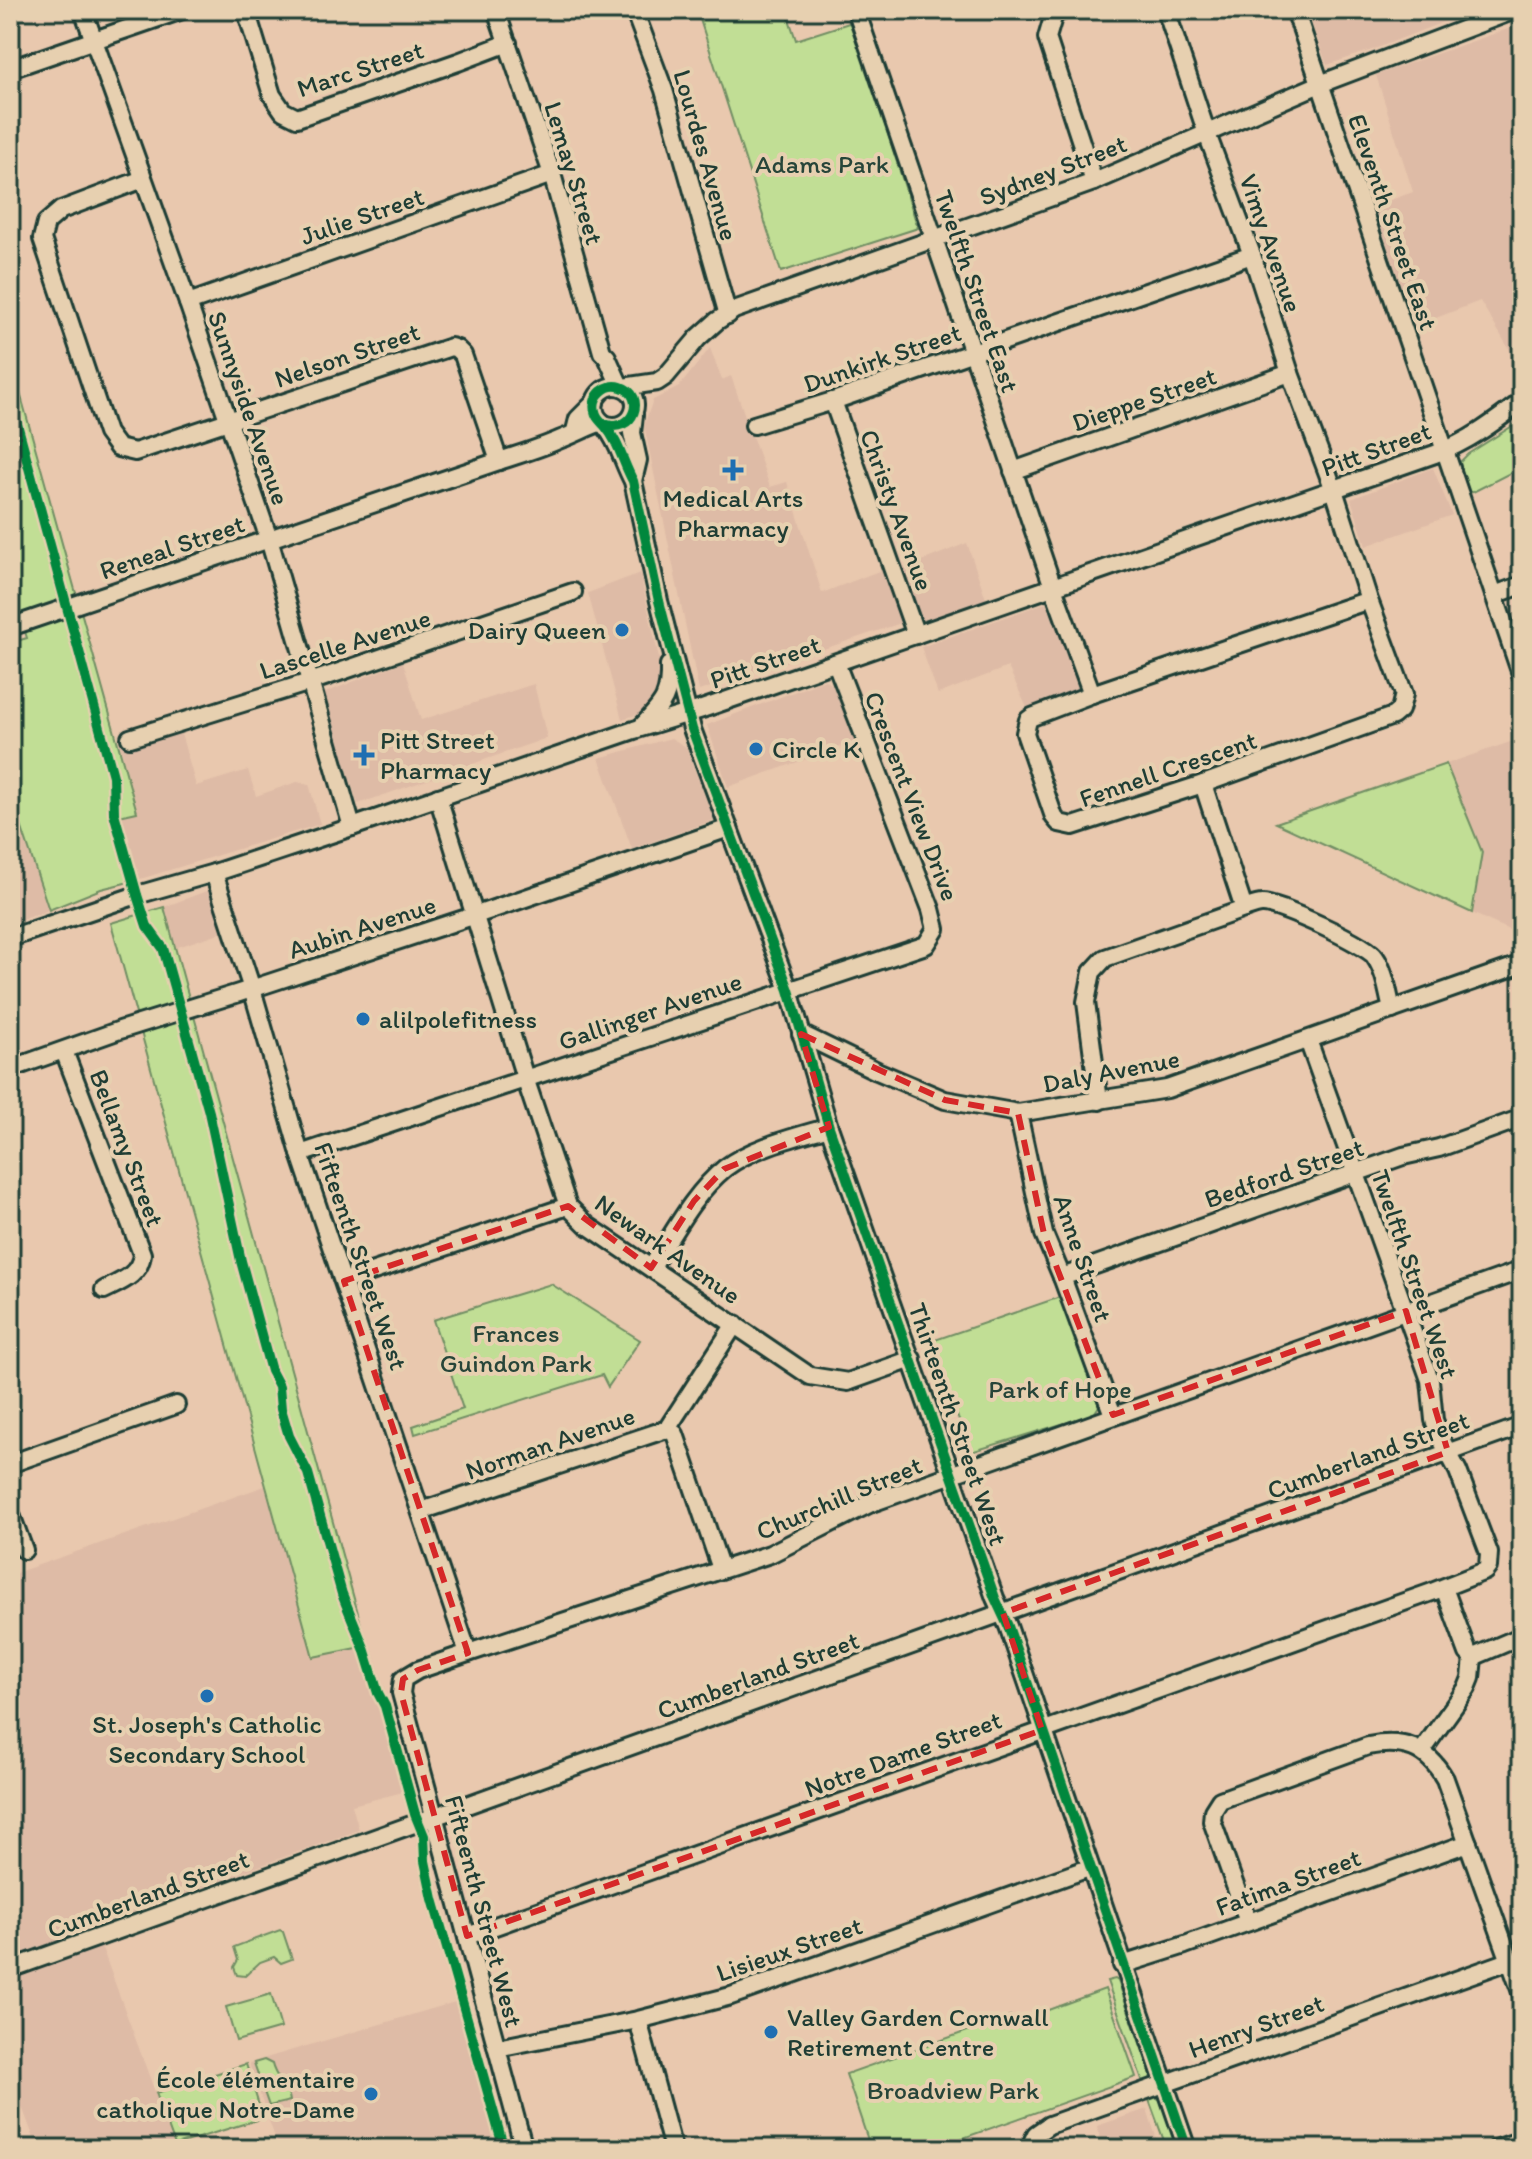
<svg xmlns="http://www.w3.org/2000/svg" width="1532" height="2159" font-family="Itim,sans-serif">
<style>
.built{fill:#debba6}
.green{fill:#c1de95;stroke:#708e64;stroke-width:2}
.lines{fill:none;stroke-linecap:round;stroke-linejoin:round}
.minor-casing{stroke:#1f3d34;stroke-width:22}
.minor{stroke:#e7d0b0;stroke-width:16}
.cycleway-casing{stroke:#e7d0b0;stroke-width:15}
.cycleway{stroke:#00873e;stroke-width:10}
.marked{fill:none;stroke:#d62828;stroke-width:6;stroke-dasharray:16 10;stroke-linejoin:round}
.poi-dot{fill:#1f6fb2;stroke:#e7d0b0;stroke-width:3}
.labels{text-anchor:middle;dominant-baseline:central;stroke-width:8;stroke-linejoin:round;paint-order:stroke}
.street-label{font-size:26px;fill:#1f3d34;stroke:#e7d0b0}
.park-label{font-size:26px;fill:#274539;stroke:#e7d0b0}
.poi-label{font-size:26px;fill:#1f3d34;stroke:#e7d0b0;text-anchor:start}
</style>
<rect width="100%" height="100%" fill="#e9c8ae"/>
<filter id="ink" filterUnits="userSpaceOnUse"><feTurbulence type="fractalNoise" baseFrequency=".0125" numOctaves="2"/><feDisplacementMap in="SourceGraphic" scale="16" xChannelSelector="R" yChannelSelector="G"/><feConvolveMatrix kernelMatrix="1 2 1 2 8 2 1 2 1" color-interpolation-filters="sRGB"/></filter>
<g filter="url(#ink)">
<g class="built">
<path d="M1307 10H1473L1372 50 1327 65Z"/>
<path d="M1522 24V370L1480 301 1415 326 1374 206 1413 192 1376 75Z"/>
<path d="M710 348 722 380 731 376 770 487 787 482 822 593 884 569 901 623 699 691 644 425 653 400 679 387Z"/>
<path d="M1433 468 1452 515 1366 546 1351 499Z"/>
<path d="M967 543 986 599 921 621 902 569Z"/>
<path d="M640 573 666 690 656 709 622 719 588 593Z"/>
<path d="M1048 602 1080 690 1029 712 1008 667 938 694 921 647Z"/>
<path d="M403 662 421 720 534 684 547 738 358 804 322 694Z"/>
<path d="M825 680 836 687 859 740 728 787 707 725Z"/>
<path d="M177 720 196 786 248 770 256 796 297 782 309 784 320 824 137 880 119 816 137 811 119 741Z"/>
<path d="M671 738 686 747 714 820 632 849 599 758Z"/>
<path d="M1522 738V936L1472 913 1482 852 1446 764Z"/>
<path d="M10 792 49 910 10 924Z"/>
<path d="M209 890 222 932 175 948 164 907Z"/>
<path d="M265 1486 313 1657 367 1646 411 1790 352 1805 359 1830 94 1926 176 2149H38L10 2075V1575Z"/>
<path d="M455 2002 497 2149H279L249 2063Z"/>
<path d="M1147 2109 1160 2149H1104L1097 2126Z"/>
</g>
<g class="green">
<path d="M697 10H786L796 40 852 22 918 228 781 272Z"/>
<path d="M10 357 137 812 119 816 137 880 101 889 49 910 10 792V643L27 638 10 582Z"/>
<path d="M1522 420V467L1473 492 1467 493 1460 462 1468 454Z"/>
<path d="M1446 764 1482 852 1472 913 1276 823Z"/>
<path d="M164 907 367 1646 313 1657 111 923Z"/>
<path d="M551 1284 640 1340 608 1387 602 1375 415 1434 413 1426 463 1409 433 1320Z"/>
<path d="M1060 1297 1099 1406 1094 1414 971 1452 929 1342Z"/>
<path d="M280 1930 283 1932 292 1959 281 1963 274 1957 260 1962 245 1976 237 1975 234 1967 238 1960 234 1947Z"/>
<path d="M1115 1979 1118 1981 1151 2074 1150 2080 1144 2085 1107 1981Z"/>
<path d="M1105 1989 1136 2077 932 2149H871L846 2074 1010 2016 1013 2023Z"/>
<path d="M271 1994 281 2028 236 2041 226 2007Z"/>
<path d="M264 2060 272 2064C275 2079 289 2087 290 2101L269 2106 254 2063Z"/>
<path d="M246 2064 263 2118 175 2145 156 2093Z"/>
<path d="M1148 2097H1156L1160 2100 1177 2147 1167 2149Z"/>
</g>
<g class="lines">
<g class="minor-casing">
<g id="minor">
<path d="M83 10 188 303 269 539 352 827"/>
<path d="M246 10 272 95 283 111 297 118 458 62 508 43"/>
<path d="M496 10 552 174 602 352 607 357 620 386"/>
<path d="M634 10 664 90 728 315"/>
<path d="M856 10 1053 587 1092 694"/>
<path d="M1065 10 1054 14 1047 38 1094 182"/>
<path d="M1166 10 1207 134 1252 255 1290 373 1334 490 1369 600 1404 694 1400 710 1393 716 1203 784 1073 826 1059 823 1054 817 1025 733 1028 720 1032 717 1092 694 1369 600"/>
<path d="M1295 10 1522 677"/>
<path d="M10 69 182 10"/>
<path d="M143 179 61 210 46 223 42 239 107 433 118 448 135 452 451 347 457 349 463 355 499 461"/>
<path d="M188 303 552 174"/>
<path d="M623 387 657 382 666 376 698 338 717 321 734 310 1094 182 1320 84 1515 10"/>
<path d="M833 401 916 635"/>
<path d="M604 424C634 435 647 395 621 387 607 382 591 396 595 411 596 418 601 421 605 426 619 442 623 463 633 481L659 601 692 729 789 990 829 1127 995 1598 1008 1626 1187 2149"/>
<path d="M754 425 833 401 1252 255"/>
<path d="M575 431 578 419 595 402"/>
<path d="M1013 471 1290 373"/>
<path d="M633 481 638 460 632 433 634 415"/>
<path d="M1494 595 1522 585"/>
<path d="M10 627 499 461C520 454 541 448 561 439 575 434 587 427 602 422"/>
<path d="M643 725C664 703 670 696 669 665"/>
<path d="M130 738 310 682 573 592"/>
<path d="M1203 784 1244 909"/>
<path d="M438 797 525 1078 568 1206"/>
<path d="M214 873 252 989 300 1154 468 1653"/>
<path d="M10 938 137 895 214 873 352 827 634 730 702 709 1435 454C1467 443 1496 421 1522 401"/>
<path d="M801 1034 877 1071 945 1100 1018 1113 1167 1089 1522 964"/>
<path d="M64 1051 142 1254C140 1275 122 1281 104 1290"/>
<path d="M10 1069 120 1030 239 993 476 915 729 828"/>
<path d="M1099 1101 1086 1002 1092 972 1105 958 1244 909C1250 907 1257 904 1262 904 1277 903 1368 945 1375 957 1385 971 1388 993 1392 1010"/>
<path d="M1018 1113 1044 1234 1062 1277 1113 1415"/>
<path d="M300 1154 926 945 936 929 931 909 836 663"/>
<path d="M651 1268C673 1234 693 1194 725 1168 752 1147 796 1137 829 1127"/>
<path d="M1062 1277 1403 1156 1439 1148 1522 1118"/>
<path d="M344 1281 568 1206 587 1225 810 1376 848 1382 912 1359"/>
<path d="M667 1429 675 1434 721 1569"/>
<path d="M10 1464 176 1405"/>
<path d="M421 1511 667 1429 735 1324"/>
<path d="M10 1512 24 1550"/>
<path d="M1473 1657 1522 1636"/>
<path d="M1422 1751 1467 1688 1471 1678 1473 1657 1468 1653 1444 1588"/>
<path d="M1248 1922 1212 1821 1213 1811 1220 1800 1368 1746C1404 1739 1427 1747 1445 1779L1522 1995"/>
<path d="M467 1936 1432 1592 1485 1571 1488 1567 1489 1553 1458 1471 1443 1443 1434 1420 1430 1380 1308 1040"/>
<path d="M1122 1965 1185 1945 1468 1843"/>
<path d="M10 1969 1522 1426"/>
<path d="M638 2020 673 2149"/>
<path d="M497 2048 638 2020 731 1996 1089 1868"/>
<path d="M524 2149 401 1693 403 1679 418 1670 468 1653 770 1554 869 1504 1522 1270"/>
<path d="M1029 2149 1036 2134 1049 2125 1509 1961"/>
<path d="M1496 2149 1522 2140"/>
</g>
</g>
<use href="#minor" class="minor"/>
<g class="cycleway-casing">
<g id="cycleway">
<path d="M10 398 113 776 114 813 137 895 147 926 163 948 209 1112 241 1261 271 1371 279 1386 281 1409 289 1436 308 1473 342 1594 364 1648 378 1693 385 1706 415 1814 424 1836 425 1861 433 1899 504 2149"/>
<path d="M604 424C634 435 647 395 621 387 607 382 591 396 595 411 596 418 601 421 605 426 619 442 623 463 633 481L659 601 692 729 789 990 829 1127 995 1598 1008 1626 1187 2149"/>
</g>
</g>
<use href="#cycleway" class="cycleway"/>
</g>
</g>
<path class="marked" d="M801 1034 945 1100 1018 1113 1044 1234 1113 1415 1406 1311 1448 1452 1003 1613 1042 1730 467 1936 401 1693 403 1679 418 1670 468 1653 344 1281 568 1206 651 1268 694 1201 724 1169 829 1127Z"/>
<g class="poi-dot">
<path d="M729 458h8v8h8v8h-8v8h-8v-8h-8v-8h8z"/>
<circle cx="622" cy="630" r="8"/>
<circle cx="756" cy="749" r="8"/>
<path d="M360 743h8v8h8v8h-8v8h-8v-8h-8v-8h8z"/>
<circle cx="363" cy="1019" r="8"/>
<circle cx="207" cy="1696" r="8"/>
<circle cx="771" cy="2032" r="8"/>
<circle cx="371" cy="2094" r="8"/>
</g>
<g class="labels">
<g class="street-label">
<text transform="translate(360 69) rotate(-18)">Marc Street</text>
<text transform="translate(706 155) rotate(74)">Lourdes Avenue</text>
<text transform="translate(1053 170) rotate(-21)">Sydney Street</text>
<text transform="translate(574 173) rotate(73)">Lemay Street</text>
<text transform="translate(362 216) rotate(-19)">Julie Street</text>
<text transform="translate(1393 222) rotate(71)">Eleventh Street East</text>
<text transform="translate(1271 243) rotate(71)">Vimy Avenue</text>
<text transform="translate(977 291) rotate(71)">Twelfth Street East</text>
<text transform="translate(347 355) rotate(-19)">Nelson Street</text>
<text transform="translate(882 358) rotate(-19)">Dunkirk Street</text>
<text transform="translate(1144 399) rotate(-19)">Dieppe Street</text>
<text transform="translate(249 408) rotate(71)">Sunnyside Avenue</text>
<text transform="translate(1376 449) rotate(-20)">Pitt Street</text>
<text transform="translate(897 510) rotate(70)">Christy Avenue</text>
<text transform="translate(172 547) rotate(-19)">Reneal Street</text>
<text transform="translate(345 644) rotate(-18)">Lascelle Avenue</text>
<text transform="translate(765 662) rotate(-19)">Pitt Street</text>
<text transform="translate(1168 769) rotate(-19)">Fennell Crescent</text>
<text transform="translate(912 796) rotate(69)">Crescent View Drive</text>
<text transform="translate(362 927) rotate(-18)">Aubin Avenue</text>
<text transform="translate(650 1011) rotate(-19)">Gallinger Avenue</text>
<text transform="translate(1111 1071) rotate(-11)">Daly Avenue</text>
<text transform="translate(127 1148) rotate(69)">Bellamy Street</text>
<text transform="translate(1284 1173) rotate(-19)">Bedford Street</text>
<text transform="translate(668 1249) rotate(35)">Newark Avenue</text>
<text transform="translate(361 1256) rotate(71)">Fifteenth Street West</text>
<text transform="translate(1083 1258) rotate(71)">Anne Street</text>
<text transform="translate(1415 1274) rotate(71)">Twelfth Street West</text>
<text transform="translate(958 1424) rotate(71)">Thirteenth Street West</text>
<text transform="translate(550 1443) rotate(-19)">Norman Avenue</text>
<text transform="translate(1368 1455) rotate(-20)">Cumberland Street</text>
<text transform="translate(839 1498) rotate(-23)">Churchill Street</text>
<text transform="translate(758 1675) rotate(-20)">Cumberland Street</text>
<text transform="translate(903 1754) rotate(-20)">Notre Dame Street</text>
<text transform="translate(1288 1882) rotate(-20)">Fatima Street</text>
<text transform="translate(148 1894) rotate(-20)">Cumberland Street</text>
<text transform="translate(484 1911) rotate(75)">Fifteenth Street West</text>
<text transform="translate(789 1949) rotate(-19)">Lisieux Street</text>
<text transform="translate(1256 2026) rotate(-20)">Henry Street</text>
</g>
<g class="park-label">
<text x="822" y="164">Adams Park</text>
<text x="516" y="1333">Frances<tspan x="516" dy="30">Guindon Park</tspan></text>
<text x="1060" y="1389">Park of Hope</text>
<text x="953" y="2090">Broadview Park</text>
</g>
<g class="poi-label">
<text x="733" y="498" text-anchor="middle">Medical Arts<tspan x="733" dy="30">Pharmacy</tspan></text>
<text x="606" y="630" text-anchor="end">Dairy Queen</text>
<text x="380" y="740">Pitt Street<tspan x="380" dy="30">Pharmacy</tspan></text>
<text x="772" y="749">Circle K</text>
<text x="379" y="1019">alilpolefitness</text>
<text x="207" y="1724" text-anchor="middle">St. Joseph's Catholic<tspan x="207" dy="30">Secondary School</tspan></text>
<text x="787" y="2017">Valley Garden Cornwall<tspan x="787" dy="30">Retirement Centre</tspan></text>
<text x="355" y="2079" text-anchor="end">École élémentaire<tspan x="355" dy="30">catholique Notre-Dame</tspan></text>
</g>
</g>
<rect width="1532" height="2159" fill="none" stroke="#e7d0b0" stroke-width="40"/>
<rect x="20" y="20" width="1492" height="2119" fill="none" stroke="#1f3d34" stroke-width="3" filter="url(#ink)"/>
</svg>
